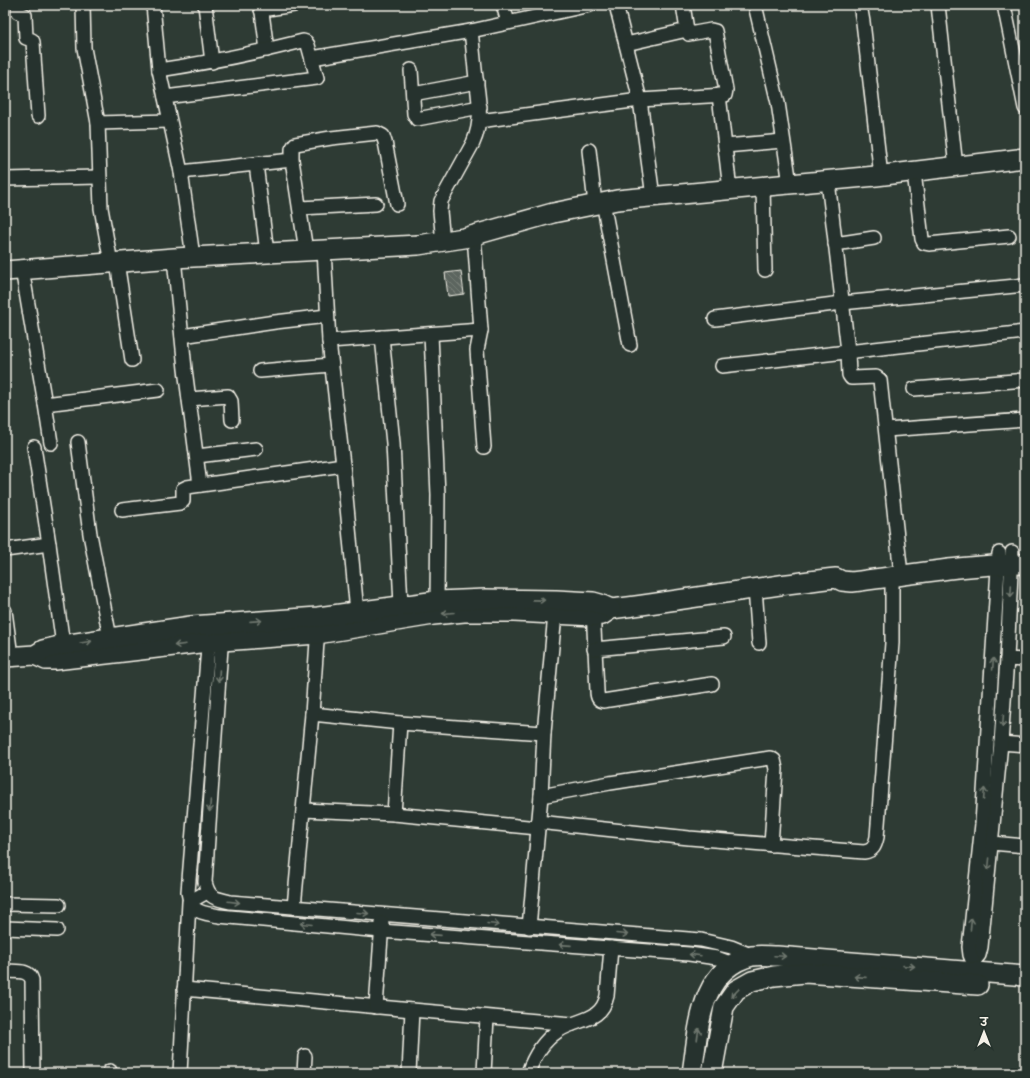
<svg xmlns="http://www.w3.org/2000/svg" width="1030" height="1078" font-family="'Shantell Sans','Playpen Sans Deva',sans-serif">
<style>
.building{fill:url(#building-back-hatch);stroke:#f4f1e8}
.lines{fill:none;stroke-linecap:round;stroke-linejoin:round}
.street-casing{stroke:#f4f1e8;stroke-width:16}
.secondary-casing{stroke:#f4f1e8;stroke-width:22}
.street{stroke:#26332d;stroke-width:13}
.secondary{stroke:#26332d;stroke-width:19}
.oneway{stroke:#6e766e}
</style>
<defs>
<pattern id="building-back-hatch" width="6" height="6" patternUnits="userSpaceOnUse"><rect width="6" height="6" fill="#5c655e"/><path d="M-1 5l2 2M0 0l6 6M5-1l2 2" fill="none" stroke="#747c75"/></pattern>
</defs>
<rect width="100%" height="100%" fill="#2e3b34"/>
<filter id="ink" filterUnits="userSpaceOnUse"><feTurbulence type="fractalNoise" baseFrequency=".025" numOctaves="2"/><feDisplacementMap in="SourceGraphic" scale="8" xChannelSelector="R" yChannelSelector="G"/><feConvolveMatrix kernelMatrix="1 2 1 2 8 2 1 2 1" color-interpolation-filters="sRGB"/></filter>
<g filter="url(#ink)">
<path class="building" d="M461 271 464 294 448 296 445 273Z"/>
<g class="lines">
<g class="street-casing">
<g id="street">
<path d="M18 5V12L25 15 26 38 32 40 33 42 38 116"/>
<path d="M83 5 84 48 98 123 101 208 111 263"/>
<path d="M153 5 159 70 181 172 193 257"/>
<path d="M205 5 212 62"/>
<path d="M261 5 267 50"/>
<path d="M503 5 508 22"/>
<path d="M616 5 640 100 653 197"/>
<path d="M755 5 778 103 790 184"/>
<path d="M860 5 863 22 881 176"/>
<path d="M938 5 956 167"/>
<path d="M1004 5 1025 108"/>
<path d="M261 10 294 5"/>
<path d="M626 44 687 30 683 5"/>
<path d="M312 58 471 31 590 5"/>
<path d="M159 70C207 63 255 53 303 41L306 42 308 45 317 78 165 97"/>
<path d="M411 70 414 114 417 119 480 107"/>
<path d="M413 94 477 82"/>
<path d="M719 95 730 190"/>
<path d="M479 121 640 100 725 95 726 90 715 31 711 30 689 34 687 30"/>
<path d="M98 123 169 121"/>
<path d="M725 146 783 141"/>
<path d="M589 150 595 204"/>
<path d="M256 164 267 253"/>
<path d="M181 172 292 160"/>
<path d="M914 172 922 239 924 243 929 244 1009 236"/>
<path d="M5 179 99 177"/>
<path d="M828 181 848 351 849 375 851 378H853L876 377 880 380 900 565"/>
<path d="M763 187 765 270"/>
<path d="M603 202 630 345"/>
<path d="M300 208 376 204"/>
<path d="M474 235 481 330 477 350 484 447"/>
<path d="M443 242 440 211 441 201 473 143C483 121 479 100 476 78 474 62 473 47 471 31"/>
<path d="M835 244 874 238"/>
<path d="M324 250 329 341 343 465 357 612"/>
<path d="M306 251 292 160V149L295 144 331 138 377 133 383 136 385 142 397 204"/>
<path d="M174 258 185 369 200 485"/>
<path d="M117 262 132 360"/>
<path d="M22 269 45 404 158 390"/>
<path d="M715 319 842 303 1025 285"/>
<path d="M431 334 438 495 437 601"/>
<path d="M182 336 275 322 327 316"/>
<path d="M382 337 393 443 401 605"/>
<path d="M329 341 481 330"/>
<path d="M722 366 1025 332"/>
<path d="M260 371 331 365"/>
<path d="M914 389 1025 380"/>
<path d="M189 399 228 396 231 401 232 420"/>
<path d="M45 404 51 443"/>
<path d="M886 430 1025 420"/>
<path d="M78 442 90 534 110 638"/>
<path d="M34 447 49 544 63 645"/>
<path d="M197 456 256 449"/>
<path d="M122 510 180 503 183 501V489L187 487 343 465"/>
<path d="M5 550 49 544"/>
<path d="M755 588 759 643"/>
<path d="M593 608 597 691C597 696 598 700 603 701L712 684"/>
<path d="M5 611 11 656"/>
<path d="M222 633 205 882C209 899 215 898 230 902L701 940 731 947 753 956"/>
<path d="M209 635 188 892C191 913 200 912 219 916L381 931 689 954 717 958 733 964"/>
<path d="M594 649 724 637"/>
<path d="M1007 659 1025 660"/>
<path d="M312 714 400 723 544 733"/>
<path d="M1001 743 1025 745"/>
<path d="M541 796 610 783 770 758 774 760 776 769 771 845"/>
<path d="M303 810 394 814 538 828"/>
<path d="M394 814 400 723"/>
<path d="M538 822 689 838 864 852C873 851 875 846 877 837L892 643V577"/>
<path d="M991 843 1025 846"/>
<path d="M5 904 59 905"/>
<path d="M294 907 312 714 318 627"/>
<path d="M529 927 541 796 544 733 555 614"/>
<path d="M5 928 57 930"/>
<path d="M973 962 979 955 981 947 1001 743 1007 659 1012 552"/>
<path d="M5 971C15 972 29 969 32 980L33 1073"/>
<path d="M971 979 973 962 970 955 969 947 982 824 999 553"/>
<path d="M184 989 412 1010 572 1024"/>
<path d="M376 1007 382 923"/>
<path d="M110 1071V1073"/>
<path d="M180 1073 189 902 207 892"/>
<path d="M304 1073 305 1056"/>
<path d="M409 1073 412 1010"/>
<path d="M484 1073 487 1017"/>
<path d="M528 1073C534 1056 543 1041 558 1031 577 1018 601 1023 607 996L611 948"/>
</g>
</g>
<g class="secondary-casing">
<g id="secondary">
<path d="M5 271 174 258 418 245 464 238 553 213 617 200 876 176 1025 158"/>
<path d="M35 655 46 660H55L208 642 317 634 433 615 464 612H514L593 616 602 615 611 609C686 600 761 586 836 578L842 581 852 582C909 575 967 564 1025 564"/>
<path d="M5 657 35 655 43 650 63 645 191 626 318 617 437 601 486 599 556 600 593 602 600 604 611 609"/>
<path d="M692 1073C699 1029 699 969 752 956 760 955 769 956 777 956L1025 976"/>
<path d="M712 1073 724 1007 736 990 752 981 774 976 805 973 978 985"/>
</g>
</g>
<use href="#street" class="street"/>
<use href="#secondary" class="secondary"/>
</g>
<defs><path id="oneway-shaft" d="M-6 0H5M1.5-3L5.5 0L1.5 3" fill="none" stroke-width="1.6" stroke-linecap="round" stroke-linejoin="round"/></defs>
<g class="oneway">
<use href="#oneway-shaft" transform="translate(1011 591) rotate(93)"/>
<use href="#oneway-shaft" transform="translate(539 600) rotate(1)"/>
<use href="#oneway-shaft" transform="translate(448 613) rotate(175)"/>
<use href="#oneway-shaft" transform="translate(256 621) rotate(-4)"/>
<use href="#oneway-shaft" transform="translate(86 642) rotate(-9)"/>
<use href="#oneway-shaft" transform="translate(180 645) rotate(173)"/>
<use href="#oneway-shaft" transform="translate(993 664) rotate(-86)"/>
<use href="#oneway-shaft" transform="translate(219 676) rotate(94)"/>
<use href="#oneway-shaft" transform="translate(1003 721) rotate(94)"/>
<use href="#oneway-shaft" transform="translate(984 794) rotate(-86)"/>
<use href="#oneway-shaft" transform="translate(210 806) rotate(94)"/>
<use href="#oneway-shaft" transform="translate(989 864) rotate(96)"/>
<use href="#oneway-shaft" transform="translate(234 902) rotate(7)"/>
<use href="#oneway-shaft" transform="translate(363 913) rotate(5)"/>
<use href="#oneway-shaft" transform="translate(306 924) rotate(-175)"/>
<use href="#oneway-shaft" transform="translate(493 924) rotate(5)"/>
<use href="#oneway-shaft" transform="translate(971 924) rotate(-84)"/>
<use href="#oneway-shaft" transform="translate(622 934) rotate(5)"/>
<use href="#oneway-shaft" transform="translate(435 935) rotate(-176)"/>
<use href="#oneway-shaft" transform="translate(565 945) rotate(-176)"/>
<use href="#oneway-shaft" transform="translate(695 955) rotate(-173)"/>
<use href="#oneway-shaft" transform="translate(780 956) rotate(3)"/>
<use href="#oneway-shaft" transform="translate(909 966) rotate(4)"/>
<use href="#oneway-shaft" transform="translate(860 977) rotate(-176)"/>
<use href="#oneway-shaft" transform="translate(735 993) rotate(134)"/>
<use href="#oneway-shaft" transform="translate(698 1034) rotate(-82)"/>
</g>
</g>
<rect width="1030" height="1078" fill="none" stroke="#26332d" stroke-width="20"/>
<rect x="10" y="10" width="1010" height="1058" fill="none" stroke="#f4f1e8" stroke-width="1.5" filter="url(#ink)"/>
<g transform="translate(984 1032)" stroke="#26332d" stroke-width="3" paint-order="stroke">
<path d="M0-3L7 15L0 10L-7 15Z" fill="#f4f1e8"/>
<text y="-6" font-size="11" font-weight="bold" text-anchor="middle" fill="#f4f1e8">उ</text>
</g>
</svg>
